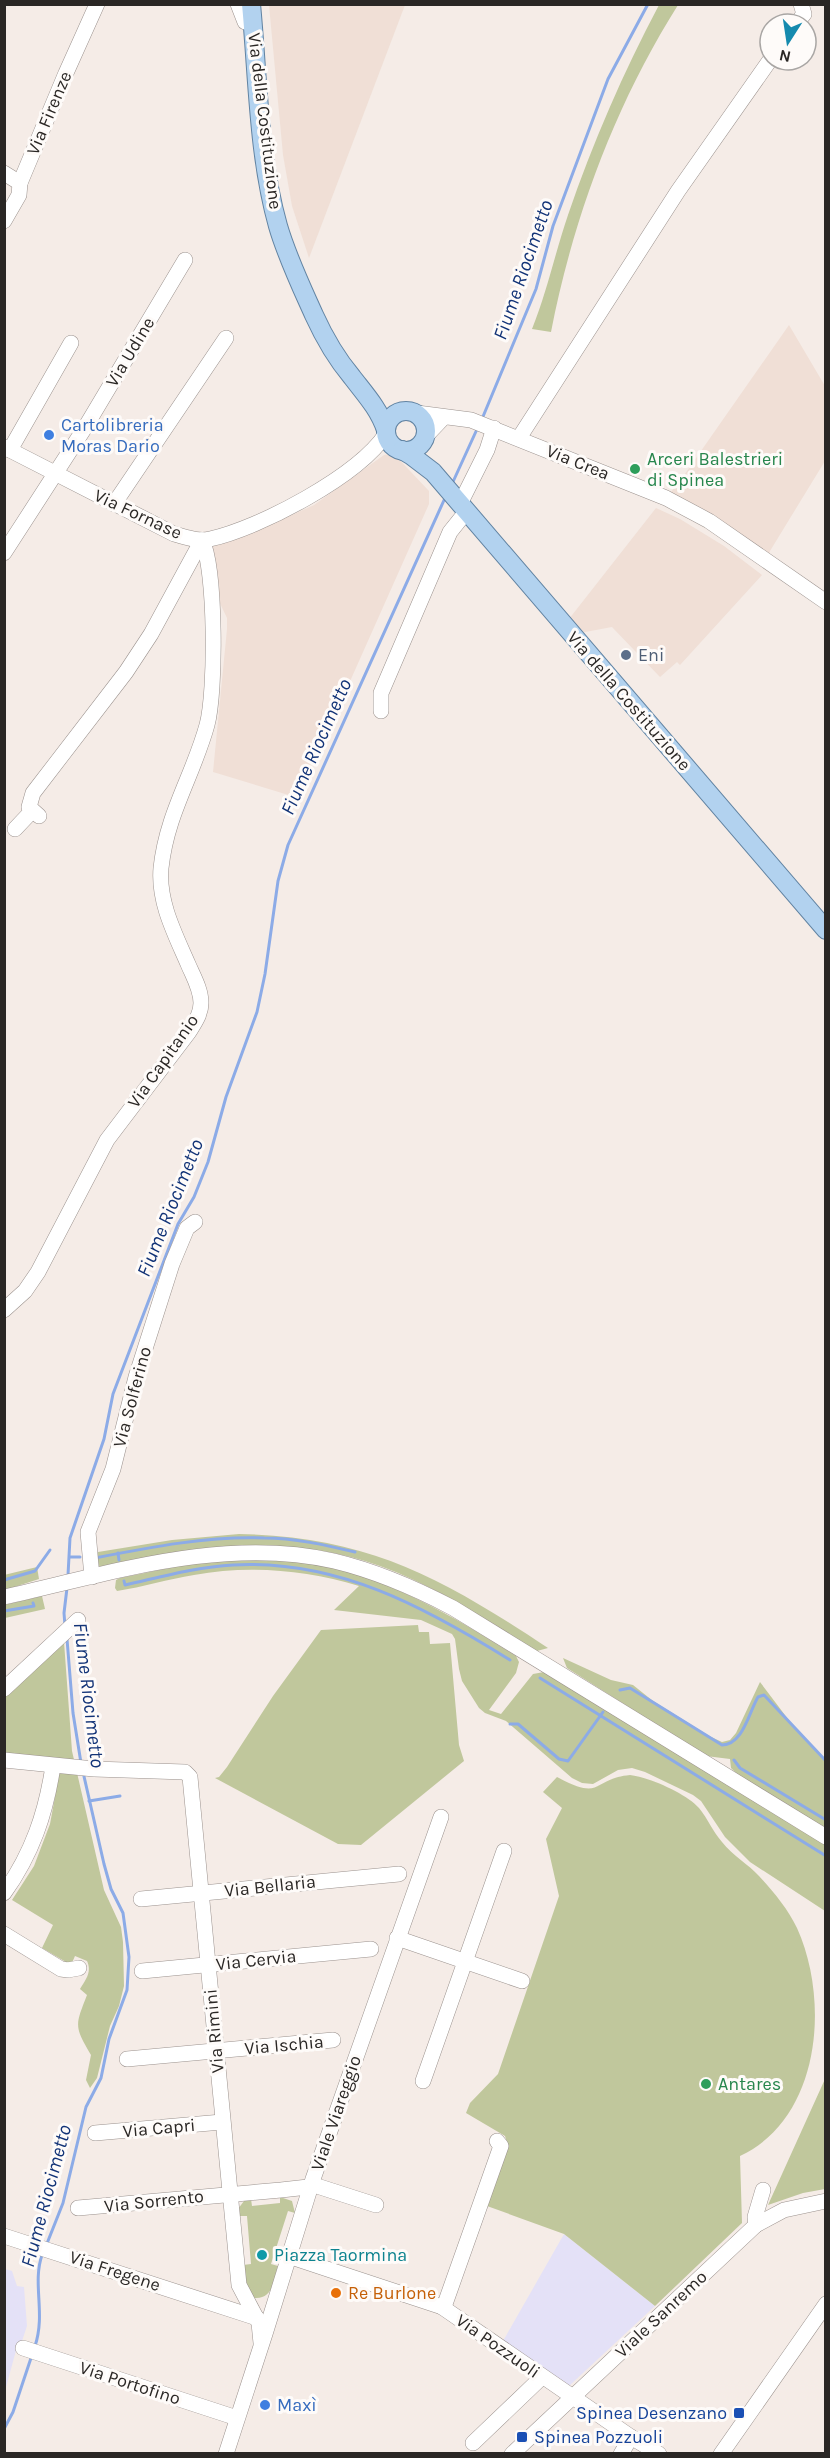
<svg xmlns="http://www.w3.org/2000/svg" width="830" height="2458" font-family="Karla,sans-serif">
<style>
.built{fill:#f0dfd6}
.education{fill:#e4e1f7}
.green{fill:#c0c79c}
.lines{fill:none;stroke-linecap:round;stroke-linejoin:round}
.stream{stroke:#8cabe7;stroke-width:3}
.minor-casing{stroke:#9b928e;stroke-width:16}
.major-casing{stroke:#6183a2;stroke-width:20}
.minor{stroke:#fff;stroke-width:15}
.major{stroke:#b2d2ef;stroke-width:18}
.shop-dot{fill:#3f7fe0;stroke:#fefbf9;stroke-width:2}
.leisure-dot{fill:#2e9e5b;stroke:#fefbf9;stroke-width:2}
.service-dot{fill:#5c6f8a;stroke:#fefbf9;stroke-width:2}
.culture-dot{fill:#0f9aa8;stroke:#fefbf9;stroke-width:2}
.food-dot{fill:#e8710a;stroke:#fefbf9;stroke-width:2}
.transit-dot{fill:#1a4fb4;stroke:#fefbf9;stroke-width:2}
.labels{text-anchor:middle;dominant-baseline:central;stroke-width:6;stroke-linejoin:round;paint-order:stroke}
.street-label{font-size:18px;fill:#2a2725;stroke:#fefbf9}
.shop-label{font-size:18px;fill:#366cbe;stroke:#fefbf9;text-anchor:start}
.leisure-label{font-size:18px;fill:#27864d;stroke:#fefbf9;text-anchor:start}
.service-label{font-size:18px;fill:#4e5e75;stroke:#fefbf9;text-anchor:start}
.culture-label{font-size:18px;fill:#0d838f;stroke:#fefbf9;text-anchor:start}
.food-label{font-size:18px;fill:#c56008;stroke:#fefbf9;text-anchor:start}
.transit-label{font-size:18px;fill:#164399;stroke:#fefbf9;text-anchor:end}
.water-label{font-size:20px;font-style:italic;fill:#123377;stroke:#fefbf9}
</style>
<rect width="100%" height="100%" fill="#f5ece7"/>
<g class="built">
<path d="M269 5H405L309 258 292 206 283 155Z"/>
<path d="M789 325 825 386V461L770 551 767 561 666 498 680 481Z"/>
<path d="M393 453 429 491V504L343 697 295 797 213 772 227 629V618L216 595 211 548 213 544 240 538 314 505 384 455Z"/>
<path d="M656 508 680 519 724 546 762 575 680 665 677 662 660 677 612 627 580 633 569 619Z"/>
</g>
<g class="education">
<path d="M564 2234 655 2306 569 2386 503 2341Z"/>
<path d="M5 2269 12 2271 17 2286 24 2287 27 2326 21 2344 18 2343 5 2391Z"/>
</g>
<g class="green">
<path d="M659 5H678C616 103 573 218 551 332L532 329C547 292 555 253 568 215 593 142 623 73 659 5Z"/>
<path d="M239 1534C370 1537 442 1578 548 1648L537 1651C487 1620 436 1586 380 1566 288 1533 193 1546 100 1568L97 1560 98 1552 172 1540Z"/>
<path d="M239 1560C268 1560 298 1560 326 1566 396 1582 456 1618 516 1656L519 1662 516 1673 489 1710 501 1714 533 1674 544 1672 551 1676 825 1845V1911L750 1862 725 1837 701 1801 693 1795 645 1772 632 1768 618 1770 593 1784 582 1783 572 1778 506 1721 485 1713 479 1708 462 1681 459 1669 455 1639 452 1634 421 1620 334 1610 359 1586C305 1570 249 1565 194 1575 168 1579 143 1587 117 1591L115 1588 116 1580 120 1578 184 1565Z"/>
<path d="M37 1567 39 1579 5 1590 4 1575Z"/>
<path d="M42 1596 45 1609 5 1618 4 1605Z"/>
<path d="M418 1625 419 1632H429L430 1644 450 1643 459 1745 464 1761 361 1845 338 1844 215 1778 219 1777 227 1767 273 1696 321 1630Z"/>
<path d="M64 1642 72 1751 104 1890 121 1927 123 1942 124 1986 119 2006 110 2026 97 2078 90 2088 86 2080 91 2055C74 2026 75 2026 87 1995L80 1989C86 1979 92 1972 87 1961L75 1956 71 1965 42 1948 53 1925 12 1900 34 1866 50 1824 62 1759 5 1753V1694Z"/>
<path d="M563 1658 611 1680 633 1685 653 1701 709 1736 722 1742 730 1740 736 1733 760 1682 791 1723 825 1760V1829L739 1776 731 1768 730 1759 706 1756 567 1668Z"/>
<path d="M630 1775C649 1777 687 1794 699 1808 708 1819 713 1832 722 1842 733 1856 748 1864 759 1876 773 1891 788 1909 797 1928 830 2001 821 2118 740 2156L742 2223 655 2306 564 2234 487 2206 508 2146 505 2136 466 2113 470 2103 498 2074 559 1896 546 1839 562 1808 543 1792 557 1777C604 1802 590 1779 630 1775Z"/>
<path d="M825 2079V2189L803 2193 768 2205Z"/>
<path d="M280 2197 292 2201 295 2213 288 2211 271 2264 278 2266C274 2280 273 2299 255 2298L247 2292 243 2265 251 2264 247 2216H238V2209L244 2201 251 2199 252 2206 280 2203Z"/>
</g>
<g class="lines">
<g class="stream">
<path d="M482 419 536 289 553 226 608 79 648 4"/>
<path d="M452 484 478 427"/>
<path d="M118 1553 119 1560"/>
<path d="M70 1557H80"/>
<path d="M95 1558C151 1547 208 1536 264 1538 295 1538 325 1545 355 1552"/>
<path d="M68 1575 70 1538 104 1439 113 1394 178 1224 194 1197 208 1162 226 1097 257 1012 265 974 278 881 288 845 445 498"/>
<path d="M4 1580 35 1571 50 1550"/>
<path d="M124 1581 125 1585C161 1577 196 1567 233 1565 337 1559 425 1607 510 1660"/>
<path d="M4 1611 34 1606 33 1603"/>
<path d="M65 1626 64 1613 67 1588"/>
<path d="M67 1639 73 1713 81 1763"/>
<path d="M540 1678 826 1856"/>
<path d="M620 1690 630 1688 722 1745C743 1745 749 1712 758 1697L764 1695 826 1761"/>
<path d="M510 1724H518L559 1759 568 1761 603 1712"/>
<path d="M734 1760 740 1768 826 1820"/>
<path d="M89 1801 120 1796"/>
<path d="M46 2246 63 2203 86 2107 101 2078 109 2039 127 1990 129 1957 123 1913 111 1889 104 1864 83 1772"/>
<path d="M35 2346C46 2313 32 2284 42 2255"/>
<path d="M4 2429 13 2412 32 2355"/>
</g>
<g class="minor-casing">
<g id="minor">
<path d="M238 4 245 22"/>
<path d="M796 24 804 14 801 4"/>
<path d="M4 173 20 183"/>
<path d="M4 221 19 195 20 183 66 73 97 4"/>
<path d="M417 413 471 420 666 498 709 521 826 602"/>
<path d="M425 437 444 417"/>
<path d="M519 438 678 191 770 60"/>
<path d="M4 447 174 534C186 537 198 542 210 539 260 528 358 476 386 434"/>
<path d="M10 450 71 343"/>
<path d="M114 504 226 338"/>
<path d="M460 504 487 450 494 428"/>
<path d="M4 553 86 426 185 260"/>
<path d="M381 711V693L450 532 466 512"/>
<path d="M39 816 29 807 33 793 126 672 151 634 202 540"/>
<path d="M15 829 32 811"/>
<path d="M4 1310 25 1291 38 1272 107 1140 189 1032C195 1022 201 1014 201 1003 201 989 193 976 188 964 175 934 158 902 161 868 167 813 193 776 207 725 216 692 216 570 202 540"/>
<path d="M92 1577 88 1532 113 1469 136 1377 172 1264 187 1228 195 1222"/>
<path d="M4 1597C112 1573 224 1536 334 1561 376 1571 415 1588 453 1608L826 1837"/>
<path d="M4 1689 78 1620"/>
<path d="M4 1760 94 1769 185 1772 190 1777 239 2285 259 2323 261 2343"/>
<path d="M4 1893C32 1854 46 1813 53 1766"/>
<path d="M141 1899 399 1874"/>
<path d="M4 1934 61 1969 68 1970 79 1968"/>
<path d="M397 1938 522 1981"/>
<path d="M142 1971 371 1949"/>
<path d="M127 2059 333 2040"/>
<path d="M423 2081 504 1851"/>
<path d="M95 2133 222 2122"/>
<path d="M78 2208 281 2190 317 2186 376 2205"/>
<path d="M756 2225 755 2217 763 2190"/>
<path d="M4 2236 257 2318"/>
<path d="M288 2256 442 2307 631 2437 659 2454"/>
<path d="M442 2307 445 2304 501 2146 497 2141"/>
<path d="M23 2348 237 2418"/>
<path d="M473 2443 542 2377"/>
<path d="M226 2454 265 2334 313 2179 441 1817"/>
<path d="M512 2454 756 2225 784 2210 826 2201"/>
<path d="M621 2454 631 2437"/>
<path d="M721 2454 826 2304"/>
</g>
</g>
<g class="major-casing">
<g id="major">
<path d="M251 4C258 77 258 155 278 226 287 257 301 286 314 315 324 337 336 358 352 377 365 394 379 409 386 430"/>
<circle cx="406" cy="431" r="20"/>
<path d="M402 450 412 456 433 472 826 930"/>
</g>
</g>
<use href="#minor" class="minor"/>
<use href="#major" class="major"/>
</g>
<g class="shop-dot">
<circle cx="49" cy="435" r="6"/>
<circle cx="265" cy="2405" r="6"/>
</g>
<g class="leisure-dot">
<circle cx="635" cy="469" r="6"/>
<circle cx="706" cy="2084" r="6"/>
</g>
<circle class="service-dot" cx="626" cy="655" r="6"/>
<circle class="culture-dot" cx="262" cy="2255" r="6"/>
<circle class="food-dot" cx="336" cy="2293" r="6"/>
<g class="transit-dot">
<rect x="733" y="2407" width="12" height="12" rx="3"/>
<rect x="516" y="2431" width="12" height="12" rx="3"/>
</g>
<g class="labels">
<g class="street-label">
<text transform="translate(49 113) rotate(-67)">Via Firenze</text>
<text transform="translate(265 121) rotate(83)">Via della Costituzione</text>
<text transform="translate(130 352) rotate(-59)">Via Udine</text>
<text transform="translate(578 462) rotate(22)">Via Crea</text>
<text transform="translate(138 514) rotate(25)">Via Fornase</text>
<text transform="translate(629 701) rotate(49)">Via della Costituzione</text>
<text transform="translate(163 1061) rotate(-55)">Via Capitanio</text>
<text transform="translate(132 1397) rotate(-75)">Via Solferino</text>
<text transform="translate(270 1886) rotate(-6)">Via Bellaria</text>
<text transform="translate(256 1960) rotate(-6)">Via Cervia</text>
<text transform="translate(214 2031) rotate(-95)">Via Rimini</text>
<text transform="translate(284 2045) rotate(-5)">Via Ischia</text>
<text transform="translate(336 2113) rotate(-71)">Viale Viareggio</text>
<text transform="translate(159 2128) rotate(-5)">Via Capri</text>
<text transform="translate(154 2201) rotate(-6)">Via Sorrento</text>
<text transform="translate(115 2271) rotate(18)">Via Fregene</text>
<text transform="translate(661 2314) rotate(-43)">Viale Sanremo</text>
<text transform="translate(498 2346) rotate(35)">Via Pozzuoli</text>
<text transform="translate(130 2383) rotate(18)">Via Portofino</text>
</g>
<g class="shop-label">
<text x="61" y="425">Cartolibreria<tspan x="61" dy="21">Moras Dario</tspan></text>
<text x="277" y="2405">Maxì</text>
</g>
<g class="leisure-label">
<text x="647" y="459">Arceri Balestrieri<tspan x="647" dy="21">di Spinea</tspan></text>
<text x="718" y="2084">Antares</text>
</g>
<g class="service-label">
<text x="638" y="655">Eni</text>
</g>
<g class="culture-label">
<text x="274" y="2255">Piazza Taormina</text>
</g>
<g class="food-label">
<text x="348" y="2293">Re Burlone</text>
</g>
<g class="transit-label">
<text x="727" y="2413">Spinea Desenzano</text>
<text x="534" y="2437" text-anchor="start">Spinea Pozzuoli</text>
</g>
<g class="water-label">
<text transform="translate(523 270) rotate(-71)">Fiume Riocimetto</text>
<text transform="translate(316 747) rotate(-66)">Fiume Riocimetto</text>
<text transform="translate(170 1208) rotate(-68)">Fiume Riocimetto</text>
<text transform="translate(89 1695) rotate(83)">Fiume Riocimetto</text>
<text transform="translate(46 2196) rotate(-75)">Fiume Riocimetto</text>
</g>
</g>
<rect width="830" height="2458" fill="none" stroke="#2a2725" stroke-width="12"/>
<g transform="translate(788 42) rotate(192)"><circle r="28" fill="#fefbf9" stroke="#a9a6a4" stroke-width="1.5"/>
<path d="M0-4.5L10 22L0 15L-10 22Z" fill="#158aae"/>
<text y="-9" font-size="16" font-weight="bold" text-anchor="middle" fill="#2a2725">N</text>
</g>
</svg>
